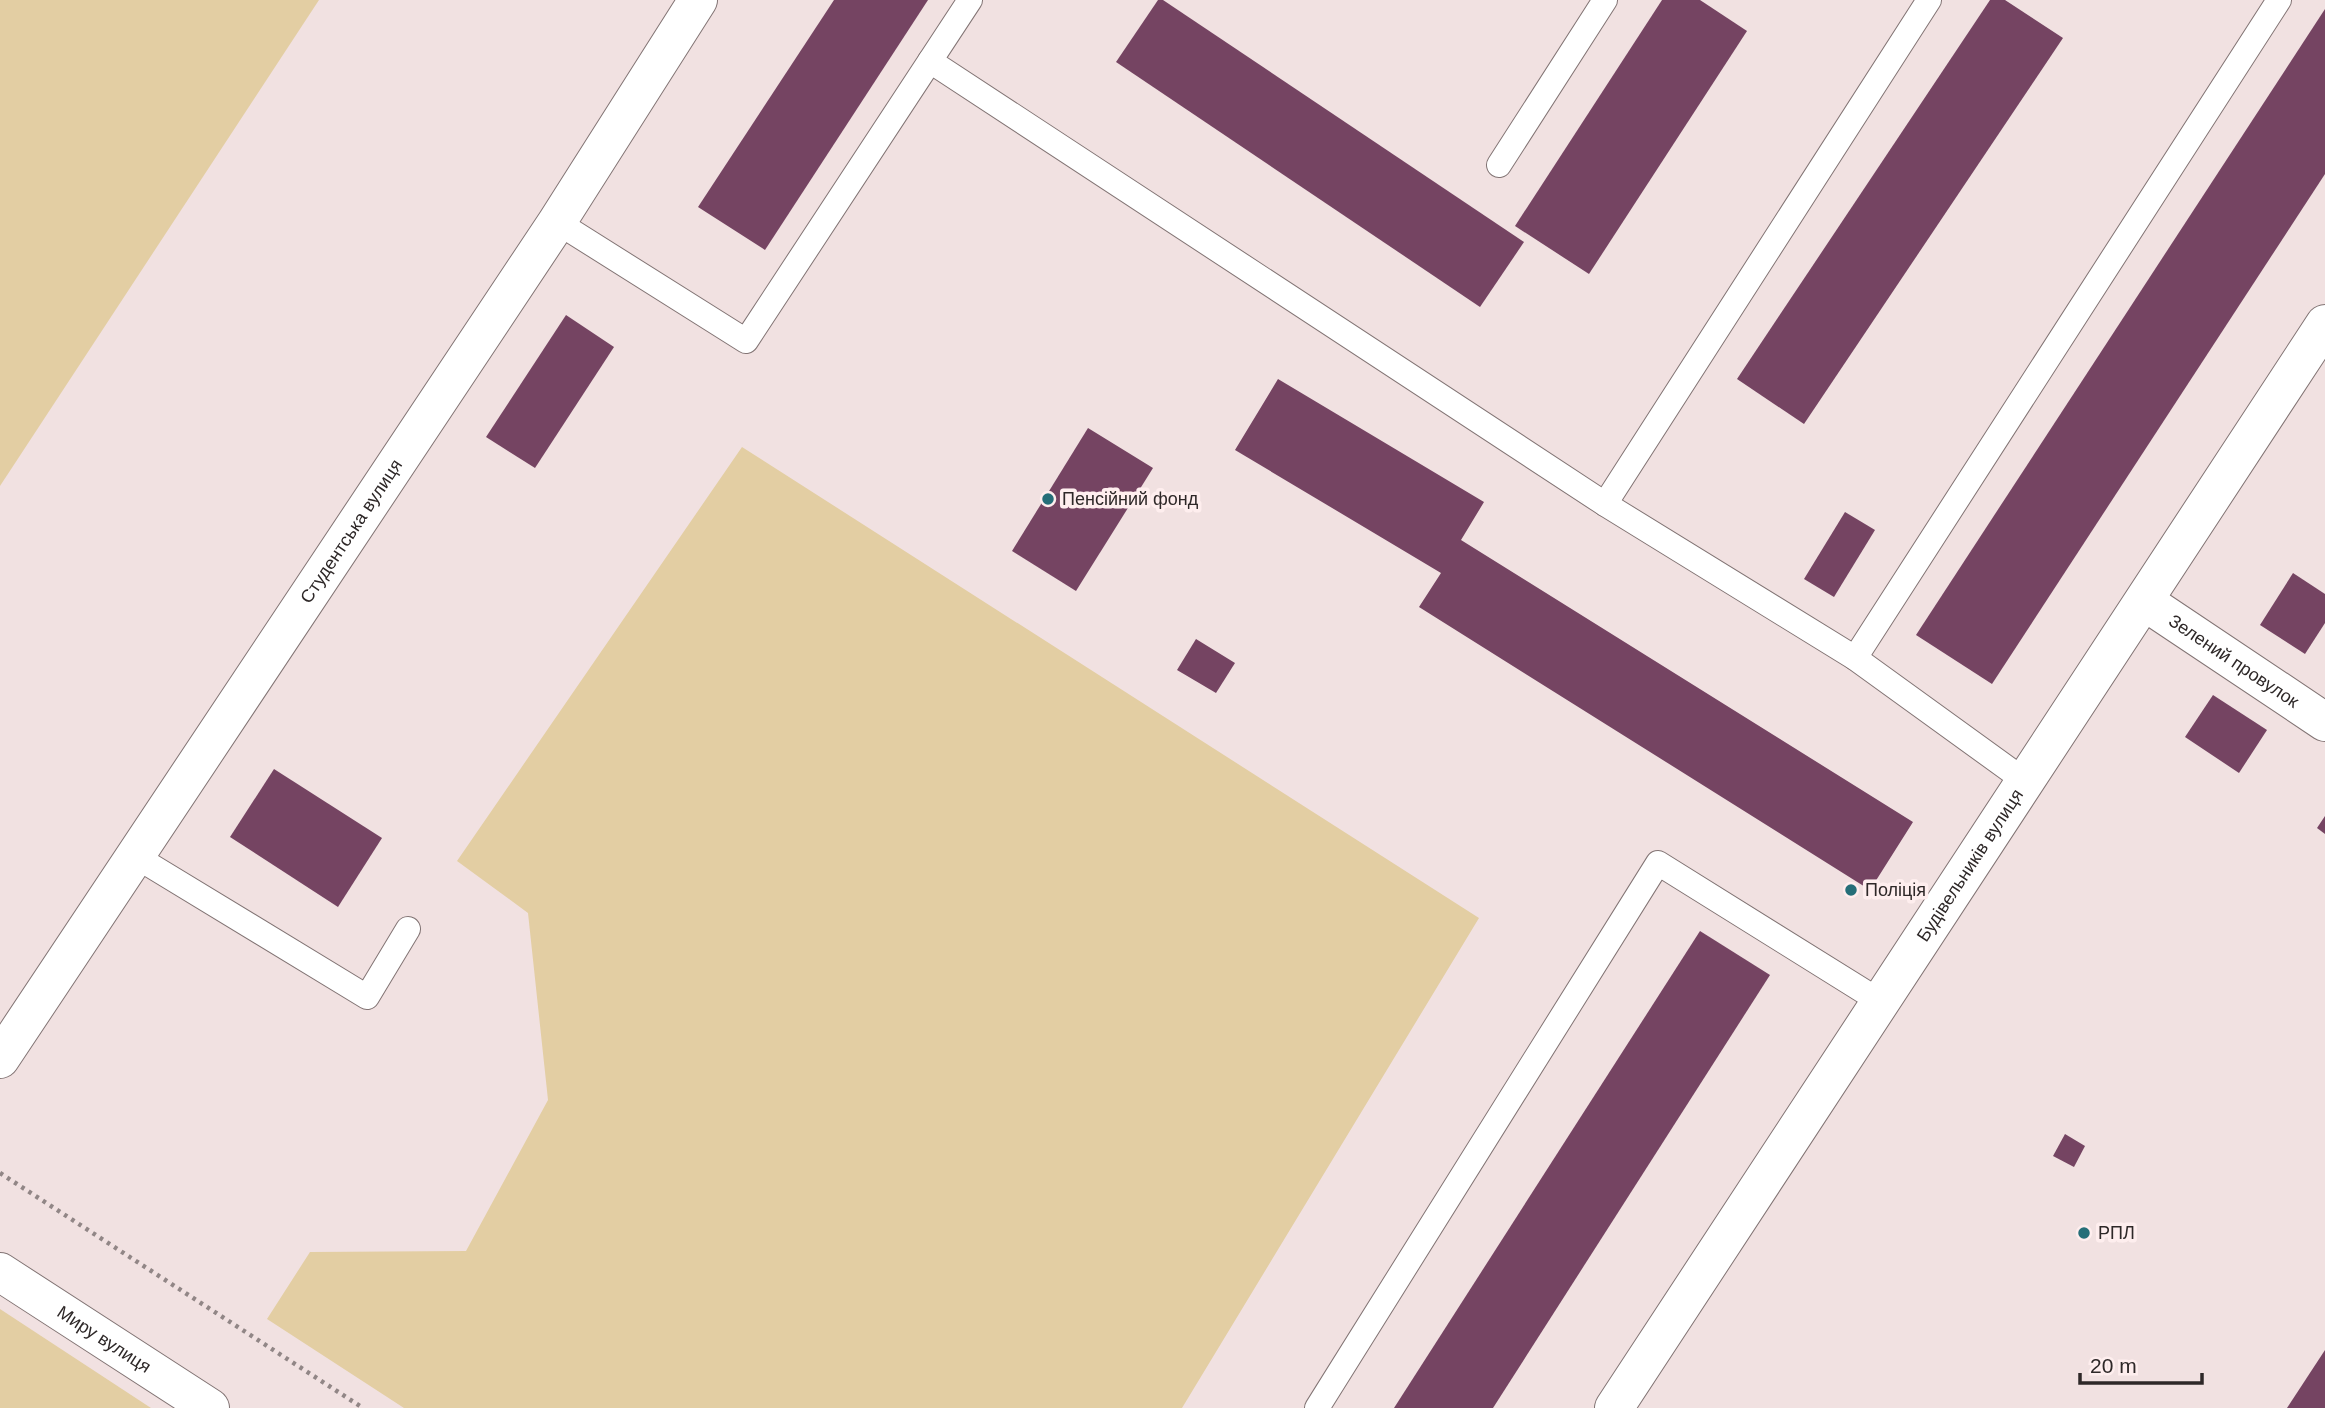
<svg xmlns="http://www.w3.org/2000/svg" width="2325" height="1408" font-family="Helvetica,sans-serif">
<style>
.green{fill:#e3cea3}
.building{fill:#754462}
.lines{fill:none;stroke-linecap:round;stroke-linejoin:round}
.lane-casing{stroke:#827474;stroke-width:26}
.street-casing{stroke:#827474;stroke-width:40}
.secondary-casing{stroke:#827474;stroke-width:40}
.path{stroke:#918686;stroke-width:4.5;stroke-dasharray:3.5 5;stroke-linecap:butt}
.lane{stroke:#fff;stroke-width:24}
.street{stroke:#fff;stroke-width:38}
.secondary{stroke:#fff;stroke-width:38}
.poi-dot{fill:#256e78;stroke:#feeeee;stroke-width:2.5}
.labels{text-anchor:middle;dominant-baseline:central;stroke-width:7;stroke-linejoin:round;paint-order:stroke}
.poi-label{font-size:18px;fill:#2e2828;stroke:#feeeee;text-anchor:start}
.street-label{font-size:18px;fill:#2e2828;stroke:#feeeee}
</style>
<rect width="100%" height="100%" fill="#f1e1e1"/>
<g class="green">
<path d="M0 0H319L0 486Z"/>
<path d="M742 447 1479 918 1182 1408H404L267 1319 310 1252 466 1251 548 1100 528 913 457 861Z"/>
<path d="M0 1309 151 1408H0Z"/>
</g>
<g class="building">
<path d="M834 0H928L765 250 698 207Z"/>
<path d="M1158 0H1163L1524 242 1480 307 1116 62Z"/>
<path d="M1662 0H1700L1747 31 1589 274 1515 226Z"/>
<path d="M1990 0H2005L2063 38 1804 424 1737 379Z"/>
<path d="M2325 9V174L1992 684 1916 635Z"/>
<path d="M566 315 614 347 535 468 486 437Z"/>
<path d="M1278 379 1484 502 1461 540 1913 822 1870 890 1419 607 1441 573 1235 450Z"/>
<path d="M1088 428 1153 468 1076 591 1012 551Z"/>
<path d="M1845 512 1875 530 1834 597 1804 579Z"/>
<path d="M2293 573 2325 594V623L2305 654 2260 625Z"/>
<path d="M1196 639 1235 663 1216 693 1177 670Z"/>
<path d="M2213 695 2267 730 2239 773 2185 737Z"/>
<path d="M274 769 382 838 338 907 230 837Z"/>
<path d="M2325 816V834L2317 828Z"/>
<path d="M1700 931 1770 975 1493 1408H1394Z"/>
<path d="M2065 1134 2085 1146 2074 1167 2053 1156Z"/>
<path d="M2325 1350V1408H2287Z"/>
</g>
<g class="lines">
<g class="lane-casing">
<g id="lane">
<path d="M930 61 1605 504 1855 658 2025 781"/>
<path d="M1499 165 1605 0"/>
<path d="M557 222 746 341 970 0"/>
<path d="M1605 504 1929 0"/>
<path d="M1855 658 2279 0"/>
<path d="M135 856 367 997 408 929"/>
<path d="M1317 1408 1658 863 1881 1002"/>
</g>
</g>
<g class="street-casing">
<g id="street">
<path id="s1" d="M2144 601 2325 722"/>
<path id="s2" d="M0 1059 557 222 698 0"/>
<path id="s3" d="M0 1272 210 1408"/>
</g>
</g>
<g class="secondary-casing">
<g id="secondary">
<path id="s4" d="M1614 1408 2325 324"/>
</g>
</g>
<path class="path" d="M0 1173 363 1408"/>
<use href="#lane" class="lane"/>
<use href="#street" class="street"/>
<use href="#secondary" class="secondary"/>
</g>
<g class="poi-dot">
<circle cx="1048" cy="499" r="7"/>
<circle cx="1851" cy="890" r="7"/>
<circle cx="2084" cy="1233" r="7"/>
</g>
<g class="labels">
<g class="poi-label">
<text x="1062" y="499">Пенсійний фонд</text>
<text x="1865" y="890">Поліція</text>
<text x="2098" y="1233">РПЛ</text>
</g>
<g class="street-label">
<text stroke="none"><textPath href="#s2" startOffset="634">Студентська вулиця</textPath></text>
<text stroke="none"><textPath href="#s1" startOffset="108">Зелений провулок</textPath></text>
<text stroke="none"><textPath href="#s4" startOffset="649">Будівельників вулиця</textPath></text>
<text stroke="none"><textPath href="#s3" startOffset="124">Миру вулиця</textPath></text>
</g>
</g>
<path d="M2080 1373v10h122v-10" fill="none" stroke="#2e2828" stroke-width="3.5"/>
<text x="2090" y="1373" font-size="21" fill="#2e2828" stroke="#feeeee" stroke-width="5" paint-order="stroke">20 m</text>
</svg>
